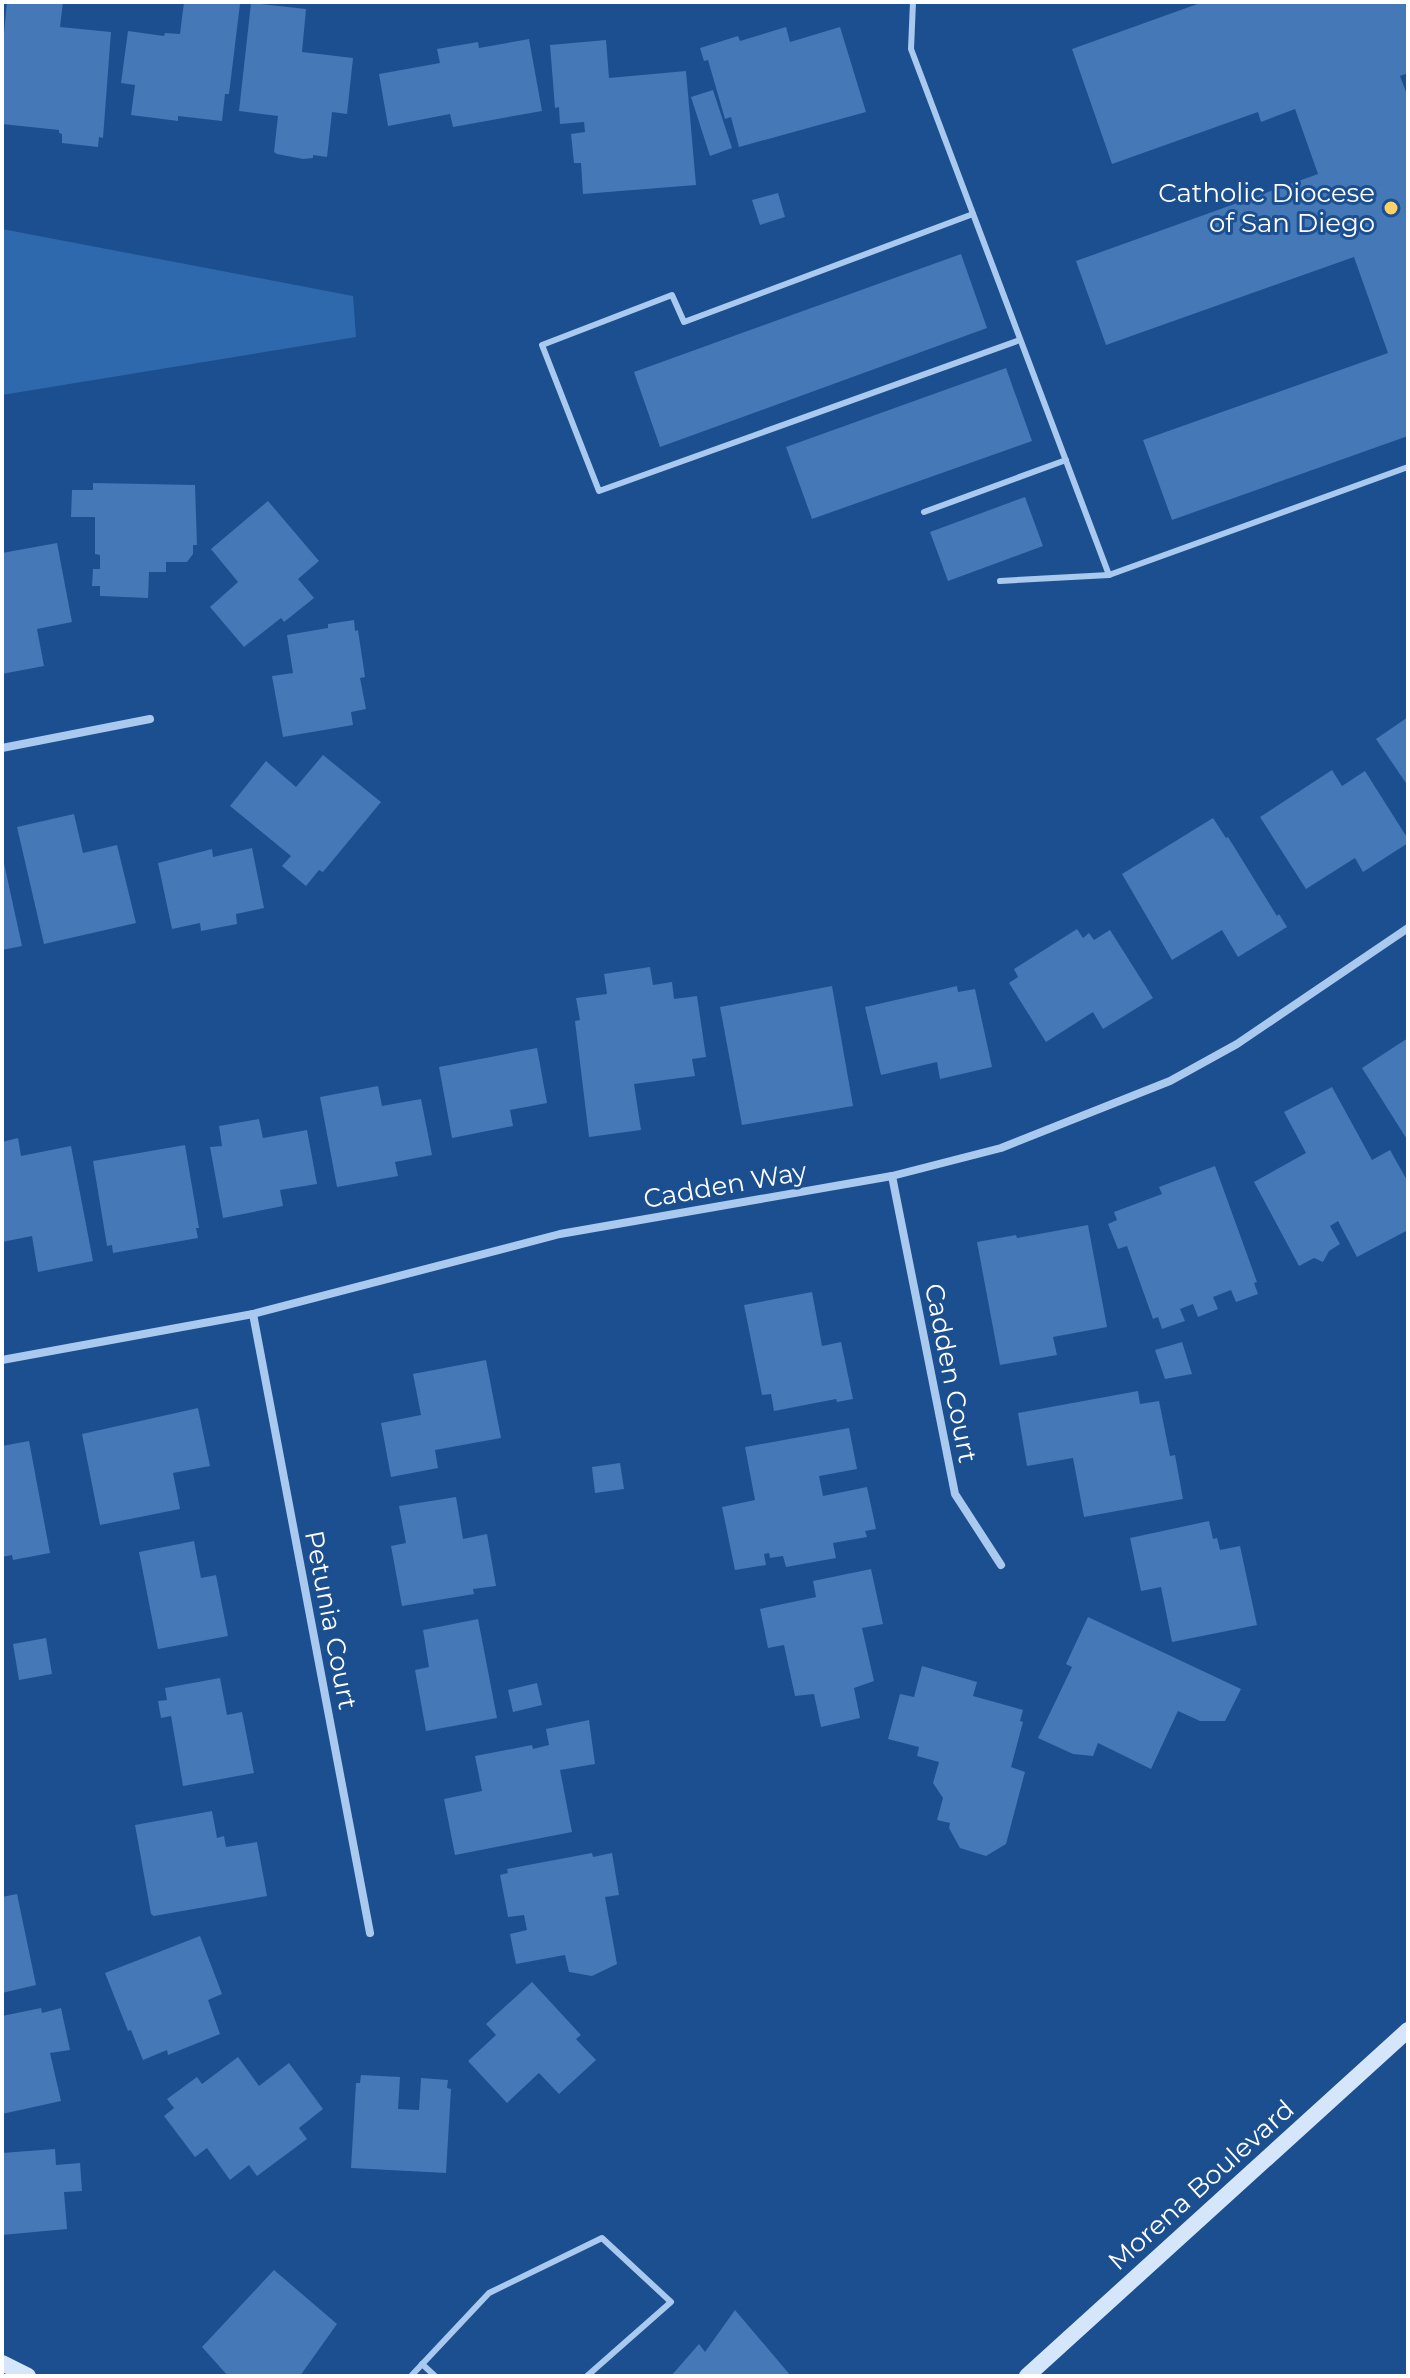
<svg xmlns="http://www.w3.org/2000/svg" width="1410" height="2378" font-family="Montserrat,sans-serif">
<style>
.green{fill:#2e69ad}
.building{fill:#4478b7}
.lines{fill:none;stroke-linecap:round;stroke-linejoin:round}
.lane{stroke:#a9c9ee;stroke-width:6}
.street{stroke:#a9c9ee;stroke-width:8}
.secondary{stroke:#d6e6fa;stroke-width:16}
.poi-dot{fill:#ffd166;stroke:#1b4f8f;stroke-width:3}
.labels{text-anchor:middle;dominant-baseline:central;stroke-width:6;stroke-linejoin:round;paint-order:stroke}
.poi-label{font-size:26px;fill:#fff;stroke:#1b4f8f;text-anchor:end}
.street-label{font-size:26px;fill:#fff;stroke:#1b4f8f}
</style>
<rect width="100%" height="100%" fill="#1b4f8f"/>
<path class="green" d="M2 229 353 296 356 337 2 395Z"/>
<g class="building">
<path d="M7 2H63L60 27 111 32 103 138 99 137 98 147 62 143V134L59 133V130L2 124V54Z"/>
<path d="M184 2 240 4 229 94H225L222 121 178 116V121L131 115 135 85 121 83 128 31 164 36 165 33 180 34Z"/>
<path d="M1203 2H1408V73L1400 76 1408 97V436L1172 520 1143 440 1388 353 1354 257 1106 345 1076 261 1318 174 1295 109 1261 122 1258 112 1112 164 1072 49Z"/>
<path d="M251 3 306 9 302 52 353 58 347 114 332 112 327 157 313 155V158L303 159 277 154 274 152 278 116 239 111Z"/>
<path d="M786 27 790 42 840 27 866 112 739 147 731 117 725 119 708 60 704 61 700 48 738 36 740 41Z"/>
<path d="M529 39 542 111 453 127 450 114 388 126 379 74 440 63 437 49 478 42 479 48Z"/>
<path d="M606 40 609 78 686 71 696 185 583 194 581 163H574L571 134 585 132 584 122 560 124 559 107 555 108 550 45Z"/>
<path d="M713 90 732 148 710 156 691 97Z"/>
<path d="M778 193 785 217 760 225 752 200Z"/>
<path d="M961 254 987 328 660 447 634 372Z"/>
<path d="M1006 368 1032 441 812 519 786 447Z"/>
<path d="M93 483 195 485 197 545H193V554L187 562H166V572H149L148 598 100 596V586H92L93 569H100V555L95 554V517H71L72 490H93Z"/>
<path d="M1025 497 1043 546 948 581 930 532Z"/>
<path d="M268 501 319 561 298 579 314 598 284 622 281 618 244 647 210 607 238 582 211 549Z"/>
<path d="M57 543 72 622 37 629 44 666 2 674V553Z"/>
<path d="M354 620 355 631 358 630 365 677 360 678 366 709 351 712 353 725 283 737 272 676 293 673 287 635 328 628V624Z"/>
<path d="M1408 717V786L1376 739Z"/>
<path d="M323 755 381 802 323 872 319 870 306 886 282 866 291 856 230 806 266 761 296 787Z"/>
<path d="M1332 770 1342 786 1365 771 1408 839V843L1363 872 1355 858 1306 889 1260 817Z"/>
<path d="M74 814 83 853 117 845 136 923 44 944 17 827Z"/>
<path d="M1213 818 1226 838 1228 837 1277 916 1279 914 1287 927 1238 957 1222 930 1172 960 1122 874Z"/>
<path d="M252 848 264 908 236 914 237 924 201 931 200 923 172 929 158 863 212 849 213 857Z"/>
<path d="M2 854 22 946 2 950Z"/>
<path d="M1077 929 1083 938 1089 933 1094 940 1110 930 1153 998 1103 1029 1093 1012 1046 1042 1009 983 1018 977 1014 969Z"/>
<path d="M650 967 653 985 672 982 674 999 697 996 706 1057 692 1059 695 1076 634 1084 641 1130 589 1137 575 1021 580 1020 576 998 607 994 604 974Z"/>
<path d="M832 986 853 1106 742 1125 720 1007Z"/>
<path d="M957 986 958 992 975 989 992 1067 940 1079 937 1062 881 1075 865 1007Z"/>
<path d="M1408 1038V1141L1362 1068Z"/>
<path d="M537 1048 547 1103 510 1110 513 1126 452 1138 439 1067Z"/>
<path d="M378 1086 382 1106 421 1099 432 1155 395 1162 398 1176 337 1187 320 1097Z"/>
<path d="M1332 1087 1372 1160 1390 1150 1408 1182V1230L1357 1257 1338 1221 1330 1226 1340 1244 1329 1251 1323 1262 1314 1258 1299 1266 1254 1182 1306 1153 1284 1112Z"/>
<path d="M259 1119 263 1138 307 1130 317 1184 280 1190 283 1206 223 1218 210 1147 222 1146 219 1126Z"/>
<path d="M18 1138 21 1156 71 1146 93 1261 38 1272 32 1236 2 1242V1142Z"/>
<path d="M185 1145 199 1228H196L198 1238 113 1253 112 1245 107 1246 93 1161Z"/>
<path d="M1215 1166 1257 1282 1254 1283 1258 1294 1236 1302 1231 1290 1213 1297 1218 1309 1198 1317 1193 1304 1180 1309 1185 1321 1162 1329 1158 1317 1153 1319 1127 1246 1118 1249 1108 1224 1117 1220 1114 1212 1162 1194 1159 1187Z"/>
<path d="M1088 1225 1107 1327 1053 1337 1057 1355 1000 1365 977 1242 1016 1235 1017 1238Z"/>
<path d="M812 1292 822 1346 841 1342 853 1399 837 1402 836 1399 774 1411 771 1394 762 1395 744 1305Z"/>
<path d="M1182 1342 1192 1374 1165 1379 1155 1350Z"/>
<path d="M486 1360 501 1438 435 1450 438 1468 391 1477 381 1423 421 1415 413 1374Z"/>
<path d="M1138 1391 1140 1404 1159 1401 1170 1456 1175 1455 1183 1499 1084 1517 1073 1458 1027 1466 1018 1413Z"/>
<path d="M198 1408 210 1466 173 1473 180 1509 100 1525 82 1434Z"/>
<path d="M849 1428 857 1469 819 1476 823 1496 867 1487 876 1529 865 1531 867 1537 833 1543 836 1558 786 1567 783 1556 770 1558 769 1553 764 1554 766 1565 735 1570 722 1507 755 1500 745 1447Z"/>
<path d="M29 1441 50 1553 13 1560 12 1555 2 1557V1446Z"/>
<path d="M620 1463 624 1489 595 1493 592 1467Z"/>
<path d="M456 1497 463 1539 487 1534 496 1586 473 1589 474 1594 402 1606 391 1546 406 1543 399 1506Z"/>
<path d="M1209 1521 1213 1539 1217 1538 1220 1550 1240 1546 1257 1625 1172 1642 1161 1587 1141 1591 1130 1538Z"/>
<path d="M194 1541 201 1578 216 1575 228 1636 158 1649 139 1552Z"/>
<path d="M871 1569 883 1624 862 1628 874 1681 854 1688 860 1718 821 1727 814 1694 795 1696 784 1645 768 1648 760 1609 816 1597 813 1581Z"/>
<path d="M1088 1617 1241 1689 1225 1721H1200L1178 1711 1151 1769 1098 1743 1093 1756 1073 1754 1038 1738 1072 1667 1066 1664Z"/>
<path d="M478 1619 497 1718 426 1731 415 1670 429 1667 423 1630Z"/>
<path d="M46 1638 52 1674 19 1680 13 1644Z"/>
<path d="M922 1666 977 1682 973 1696 1023 1710 1020 1721 1023 1722 1011 1767 1025 1772 1006 1844 986 1856 960 1848 949 1828 950 1823 937 1820 943 1798 933 1783 939 1762 917 1756 919 1747 888 1739 900 1694 914 1697Z"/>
<path d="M220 1678 227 1715 242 1712 254 1773 183 1786 171 1716 161 1718 158 1701 167 1700 165 1688Z"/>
<path d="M537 1683 542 1705 513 1712 508 1690Z"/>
<path d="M589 1720 595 1764 560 1770 572 1832 455 1855 444 1799 482 1791 475 1756 532 1745 533 1749 549 1745 546 1729Z"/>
<path d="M212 1811 217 1838 224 1836 226 1847 257 1842 267 1896 154 1916 151 1914 135 1825Z"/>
<path d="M592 1853 593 1857 612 1853 619 1895 605 1897 617 1964 592 1976 569 1972 565 1955 516 1964 510 1934 527 1930 524 1915 508 1917 500 1875 508 1873 507 1869Z"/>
<path d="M17 1894 36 1985 2 1993V1897Z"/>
<path d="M200 1936 222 1994 208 2000 220 2034 168 2055 167 2050 143 2060 131 2030 128 2031 105 1973Z"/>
<path d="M532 1982 581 2035 576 2039 596 2060 559 2094 539 2073 507 2103 468 2061 496 2035 486 2024Z"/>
<path d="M41 2008 42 2013 61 2008 70 2050 50 2053 61 2101 2 2114V2016Z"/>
<path d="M238 2057 259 2086 289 2063 323 2109 299 2128 307 2139 257 2176 249 2165 230 2180 207 2148 195 2157 164 2116 174 2108 167 2099 197 2077 202 2084Z"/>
<path d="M361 2075 400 2077 398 2109 419 2110 421 2078 448 2080 447 2088 451 2089 446 2173 351 2168 356 2083H360Z"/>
<path d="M55 2149 56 2165 80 2163 82 2191 64 2192 67 2229 2 2235V2153Z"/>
<path d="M274 2270 337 2324 300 2376H228L202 2347Z"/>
<path d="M735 2310 791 2376H671L699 2344 705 2352Z"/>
</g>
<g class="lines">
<g class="lane">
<path d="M913 2 911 49 1109 575 1408 467"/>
<path d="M973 214 684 322 672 295 542 345 599 491 1020 340"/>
<path d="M924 512 1066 460"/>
<path d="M1000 581 1109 575"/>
<path d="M422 2364 435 2376"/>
<path d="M411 2376 489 2293 602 2238 671 2302 587 2376"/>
</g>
<g class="street">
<path d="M2 748 150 719"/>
<path d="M892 1176 955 1494 1001 1565"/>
<path d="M253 1314 370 1933"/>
<path d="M2 1360 253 1314 560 1234 892 1176 1001 1148 1170 1081 1237 1044 1408 928"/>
</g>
<g class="secondary">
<path d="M2 2363 28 2376"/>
<path d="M1027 2376 1408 2030"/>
</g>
</g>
<circle class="poi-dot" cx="1391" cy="208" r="8"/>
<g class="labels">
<g class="poi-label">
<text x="1375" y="193">Catholic Diocese<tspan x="1375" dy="30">of San Diego</tspan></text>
</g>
<g class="street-label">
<text transform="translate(725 1185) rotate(-10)">Cadden Way</text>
<text transform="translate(951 1373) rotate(79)">Cadden Court</text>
<text transform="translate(331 1620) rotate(79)">Petunia Court</text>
<text transform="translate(1201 2185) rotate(-42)">Morena Boulevard</text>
</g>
</g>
<rect width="1410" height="2378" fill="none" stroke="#ffffff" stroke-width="8"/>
</svg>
